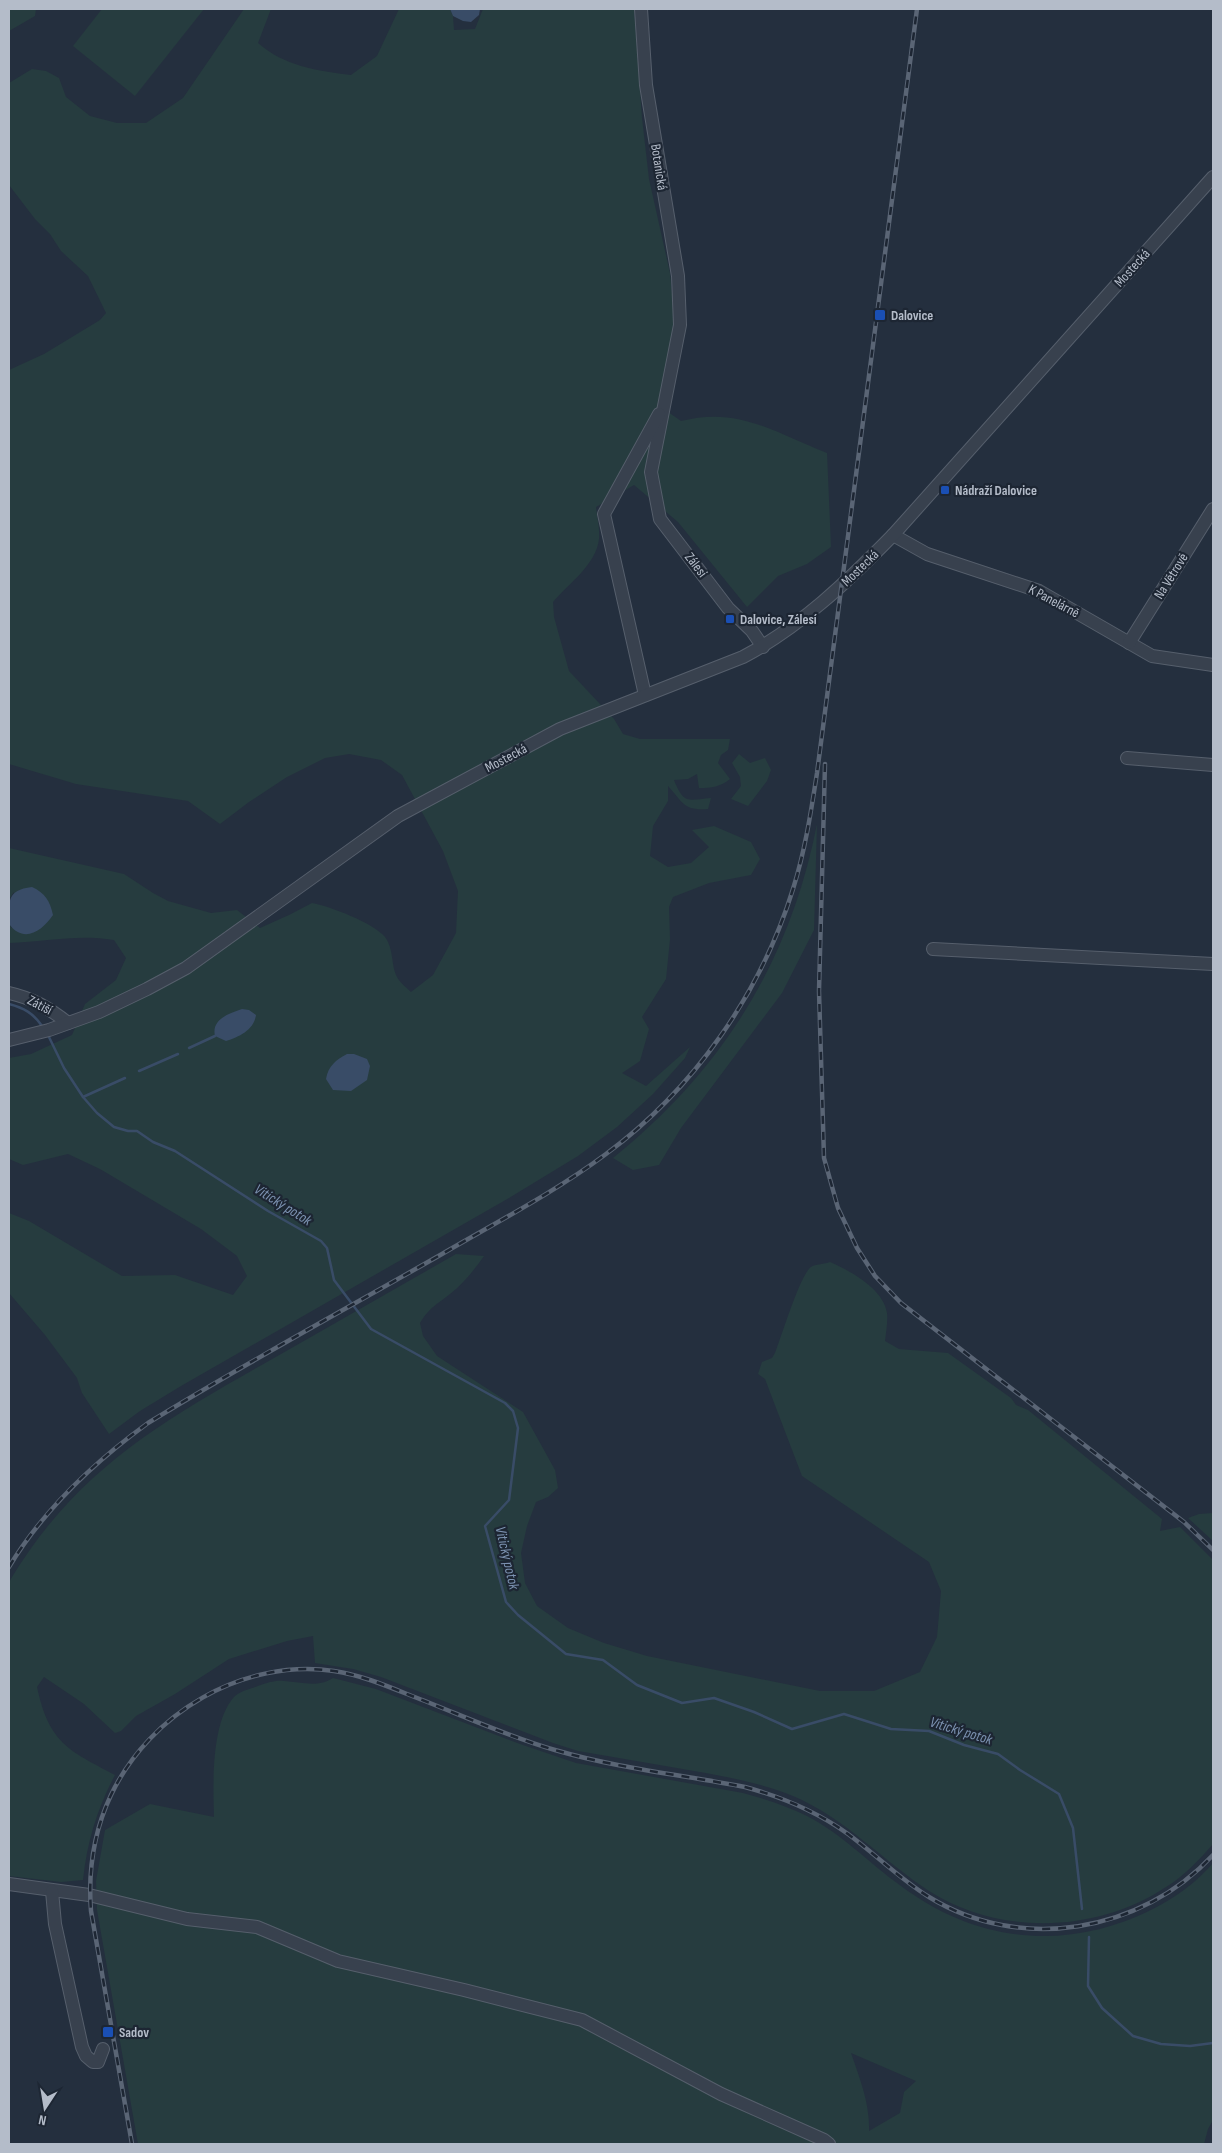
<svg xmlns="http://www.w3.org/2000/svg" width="1222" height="2153" font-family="'Sofia Sans Condensed',sans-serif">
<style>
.green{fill:#263c3f;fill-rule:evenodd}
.water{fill:#394c67}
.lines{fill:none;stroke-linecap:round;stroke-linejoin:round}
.stream{stroke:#394c67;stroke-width:2.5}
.minor-casing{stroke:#565f6c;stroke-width:14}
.minor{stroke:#38414e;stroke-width:12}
.rail-casing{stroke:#5a6575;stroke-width:4.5}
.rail{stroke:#1d2633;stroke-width:2.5;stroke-dasharray:8;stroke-linecap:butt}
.transit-dot{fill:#1a4fb4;stroke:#1d2633;stroke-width:2}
.labels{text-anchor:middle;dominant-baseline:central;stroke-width:4.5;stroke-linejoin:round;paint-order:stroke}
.street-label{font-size:14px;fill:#b4bcc9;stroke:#1d2633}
.poi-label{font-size:14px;font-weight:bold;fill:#b4bcc9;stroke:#1d2633;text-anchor:start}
.water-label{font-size:15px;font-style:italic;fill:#7c92b1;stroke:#1d2633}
</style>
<rect width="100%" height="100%" fill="#242f3e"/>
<g class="green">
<path d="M9 9H36L35 16 9 31Z"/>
<path d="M102 9H204L135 96 73 46Z"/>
<path d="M244 9H271L258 43C284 66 318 71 351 75L377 56 399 9H450L453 16 454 30 475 29 483 9H634L642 118 649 179 670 273 675 324 658 405 681 421C739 406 775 433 827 453L831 547 807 564 778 576 747 607 678 522 634 485 596 507C597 517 600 529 599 539 596 565 569 583 553 602L554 617 569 671 614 719 623 734 640 739H730L728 750 721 755 718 763 730 779C720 787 712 788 699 788L697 774 688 779 674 780C684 805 688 800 711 798L708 809C683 811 683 802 668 786V801L653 826 650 856 668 867 691 863 709 847 692 830 714 826 751 842 760 859 751 875 709 883 673 897 669 907 670 939 666 979 642 1017 649 1029 640 1061 622 1073 646 1086 690 1047 685 1058 653 1094 617 1127 578 1156 509 1198 181 1386 140 1411 109 1434 82 1393 77 1378 45 1335 9 1293V1213L29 1221 122 1276 175 1275 233 1295 247 1276 237 1256 201 1229 100 1169 68 1154 23 1165 9 1159V1058L31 1054 72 1035 85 1004 116 980 126 958 114 940C77 934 45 942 9 943V924L12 928 14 892 9 899V848L124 874 153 893 168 901 211 913 237 910 260 928 289 915 312 903C329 906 374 923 385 937 394 949 391 966 397 977 400 983 407 988 411 992L433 975 456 933 458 891 443 851 402 775 381 760 349 754 325 758 287 777 249 802 220 824 188 801 76 784 9 764V370L44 354 100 320 106 313 88 276 61 251 50 234 35 219 9 185V83L32 69 46 71 59 78 66 97 90 116 117 123H146L183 98Z"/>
<path d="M739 754 750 763 765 758 771 770 767 781 748 806 731 799 741 786 740 777 732 763Z"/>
<path d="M817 824 814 930 782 993 681 1128 659 1165 633 1170 613 1158C722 1070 790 962 817 824Z"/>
<path d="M456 1254 484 1256C474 1270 464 1283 450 1294 436 1305 430 1307 420 1323L423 1336 437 1356 523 1412 555 1470 558 1488 548 1497 536 1502 527 1526 521 1553 525 1583 537 1606 568 1628 604 1643 647 1656 820 1691H874L920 1672 937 1637 941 1591 929 1562 802 1476 765 1379 758 1374 762 1362 772 1358 775 1353C781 1338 800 1275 811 1267 815 1264 825 1264 830 1262 850 1271 883 1288 887 1313 888 1321 886 1332 885 1341L899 1349 948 1353 1011 1398 1016 1405 1028 1410 1162 1519 1160 1531 1180 1527 1213 1560V1844C1199 1860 1184 1876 1166 1887 1097 1933 999 1936 929 1891 882 1860 845 1818 793 1796 761 1783 728 1777 694 1771 656 1764 617 1758 578 1751L553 1743 381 1677 353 1669 315 1663 313 1636 287 1641 229 1659 175 1694 136 1716 121 1731 115 1733 84 1704 44 1677 37 1687C49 1743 68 1750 115 1775 97 1809 87 1842 83 1880L61 1882 9 1876V1582C77 1468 163 1421 274 1358 335 1323 395 1289 456 1254Z"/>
<path d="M1213 1513V1541L1188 1518 1199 1514Z"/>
<path d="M333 1678 376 1689 520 1744 576 1763 743 1793C765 1799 787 1806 807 1816 842 1834 869 1863 901 1886 960 1930 1028 1947 1100 1929 1142 1918 1185 1896 1213 1863V2120L1208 2129 1204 2144H138L97 1910 96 1881 105 1830 150 1804 214 1817C213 1785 211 1722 234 1697 240 1691 250 1689 258 1686 266 1683 276 1680 284 1681 301 1682 318 1688 333 1678ZM851 2053 916 2081 904 2092 900 2113 869 2131C870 2104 860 2079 851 2053Z"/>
</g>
<g class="water">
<path d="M450 9H480L479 15 471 22 463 21 453 16Z"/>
<path d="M32 887C45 893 50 901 53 915 42 931 24 944 9 924 9 902 6 890 32 887Z"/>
<path d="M242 1009 249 1010 256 1015C254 1030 239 1037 226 1041L215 1036C211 1019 230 1013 242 1009Z"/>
<path d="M347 1054H354L367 1059 370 1066 367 1080 351 1091 333 1090 326 1079C328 1066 336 1060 347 1054Z"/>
</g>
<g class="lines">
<g class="stream">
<path d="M9 1004C24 1008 33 1013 42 1026"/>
<path d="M48 1035 64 1068 83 1097 97 1113 114 1127 128 1131H137L153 1142 175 1151 268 1211 321 1241 327 1248 334 1280 371 1329 505 1403 513 1411 518 1428 509 1500 485 1526 506 1602 518 1615 566 1654 603 1660 637 1685 682 1703 714 1698 754 1712 792 1729 844 1714 891 1729 929 1731 964 1745 998 1754 1020 1770 1059 1794 1073 1828 1082 1909"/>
<path d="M189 1048 215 1036"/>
<path d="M139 1071 178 1054"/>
<path d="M83 1097 125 1078"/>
<path d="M1089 1937 1088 1986 1102 2008 1133 2036 1161 2044 1190 2046 1213 2043"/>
</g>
<g class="minor-casing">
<g id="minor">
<path d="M641 9 646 85 678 276 680 325 651 472 660 519 728 608 752 631 763 647"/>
<path d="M893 535 927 554 1039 591 1152 656 1213 665"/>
<path d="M1129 643 1213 509"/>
<path d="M645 695 604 514 659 414"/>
<path d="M1127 758 1213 765"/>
<path d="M933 949 1213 964"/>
<path d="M9 993C32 998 49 1008 68 1023"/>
<path d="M9 1040 49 1030 99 1012 147 989 186 968 398 816 560 729 743 657C800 627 848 581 893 535L1213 177"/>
<path d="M9 1884 89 1895 187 1919 257 1927 338 1961 464 1990 582 2020 721 2094 824 2140 829 2144"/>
<path d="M52 1891 55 1924 82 2047 86 2056 93 2062H98L103 2049"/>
</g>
</g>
<use href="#minor" class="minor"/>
<g class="rail-casing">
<g id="rail">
<path d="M825 764 819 991 824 1158 838 1208 857 1248 875 1276 901 1303 1184 1522 1213 1550"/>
<path d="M9 1567C44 1509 93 1463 148 1423 244 1364 344 1310 442 1254 497 1222 555 1192 606 1154 694 1089 761 993 793 889 805 851 811 812 817 773L917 9"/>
<path d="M132 2144 91 1911C88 1872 94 1831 111 1795 150 1713 243 1658 334 1671 361 1675 387 1686 412 1696 459 1714 506 1736 555 1750 616 1768 682 1775 745 1787 782 1797 816 1811 848 1834 875 1854 900 1879 929 1897 1020 1953 1141 1933 1213 1855"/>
</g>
</g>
<use href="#rail" class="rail"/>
</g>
<g class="transit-dot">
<rect x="874" y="309" width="12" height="12" rx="2.5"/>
<rect x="940" y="485" width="10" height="10" rx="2.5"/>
<rect x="725" y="614" width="10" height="10" rx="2.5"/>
<rect x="102" y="2026" width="12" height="12" rx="2.5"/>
</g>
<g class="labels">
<g class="street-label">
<text transform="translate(659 167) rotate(81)">Botanická</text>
<text transform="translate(1132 268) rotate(-48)">Mostecká</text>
<text transform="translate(696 565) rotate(53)">Zálesí</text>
<text transform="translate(860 568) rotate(-44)">Mostecká</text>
<text transform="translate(1171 576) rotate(-58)">Na Větrově</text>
<text transform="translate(1054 601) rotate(28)">K Panelárně</text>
<text transform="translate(506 758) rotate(-28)">Mostecká</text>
<text transform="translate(40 1005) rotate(28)">Zátiší</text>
</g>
<g class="poi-label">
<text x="891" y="315">Dalovice</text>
<text x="955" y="490">Nádraží Dalovice</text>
<text x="740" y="619">Dalovice, Zálesí</text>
<text x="119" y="2032">Sadov</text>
</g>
<g class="water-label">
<text transform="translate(283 1205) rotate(32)">Vitický potok</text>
<text transform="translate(507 1558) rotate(77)">Vitický potok</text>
<text transform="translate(961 1731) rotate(17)">Vitický potok</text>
</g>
</g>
<rect width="1222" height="2153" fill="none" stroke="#b4bcc9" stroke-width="20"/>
<g transform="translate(45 2108) rotate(192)" stroke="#1d2633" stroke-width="4" paint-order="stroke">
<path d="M0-4L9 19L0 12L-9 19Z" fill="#b4bcc9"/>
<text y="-8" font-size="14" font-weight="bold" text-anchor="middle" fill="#b4bcc9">N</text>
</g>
</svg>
